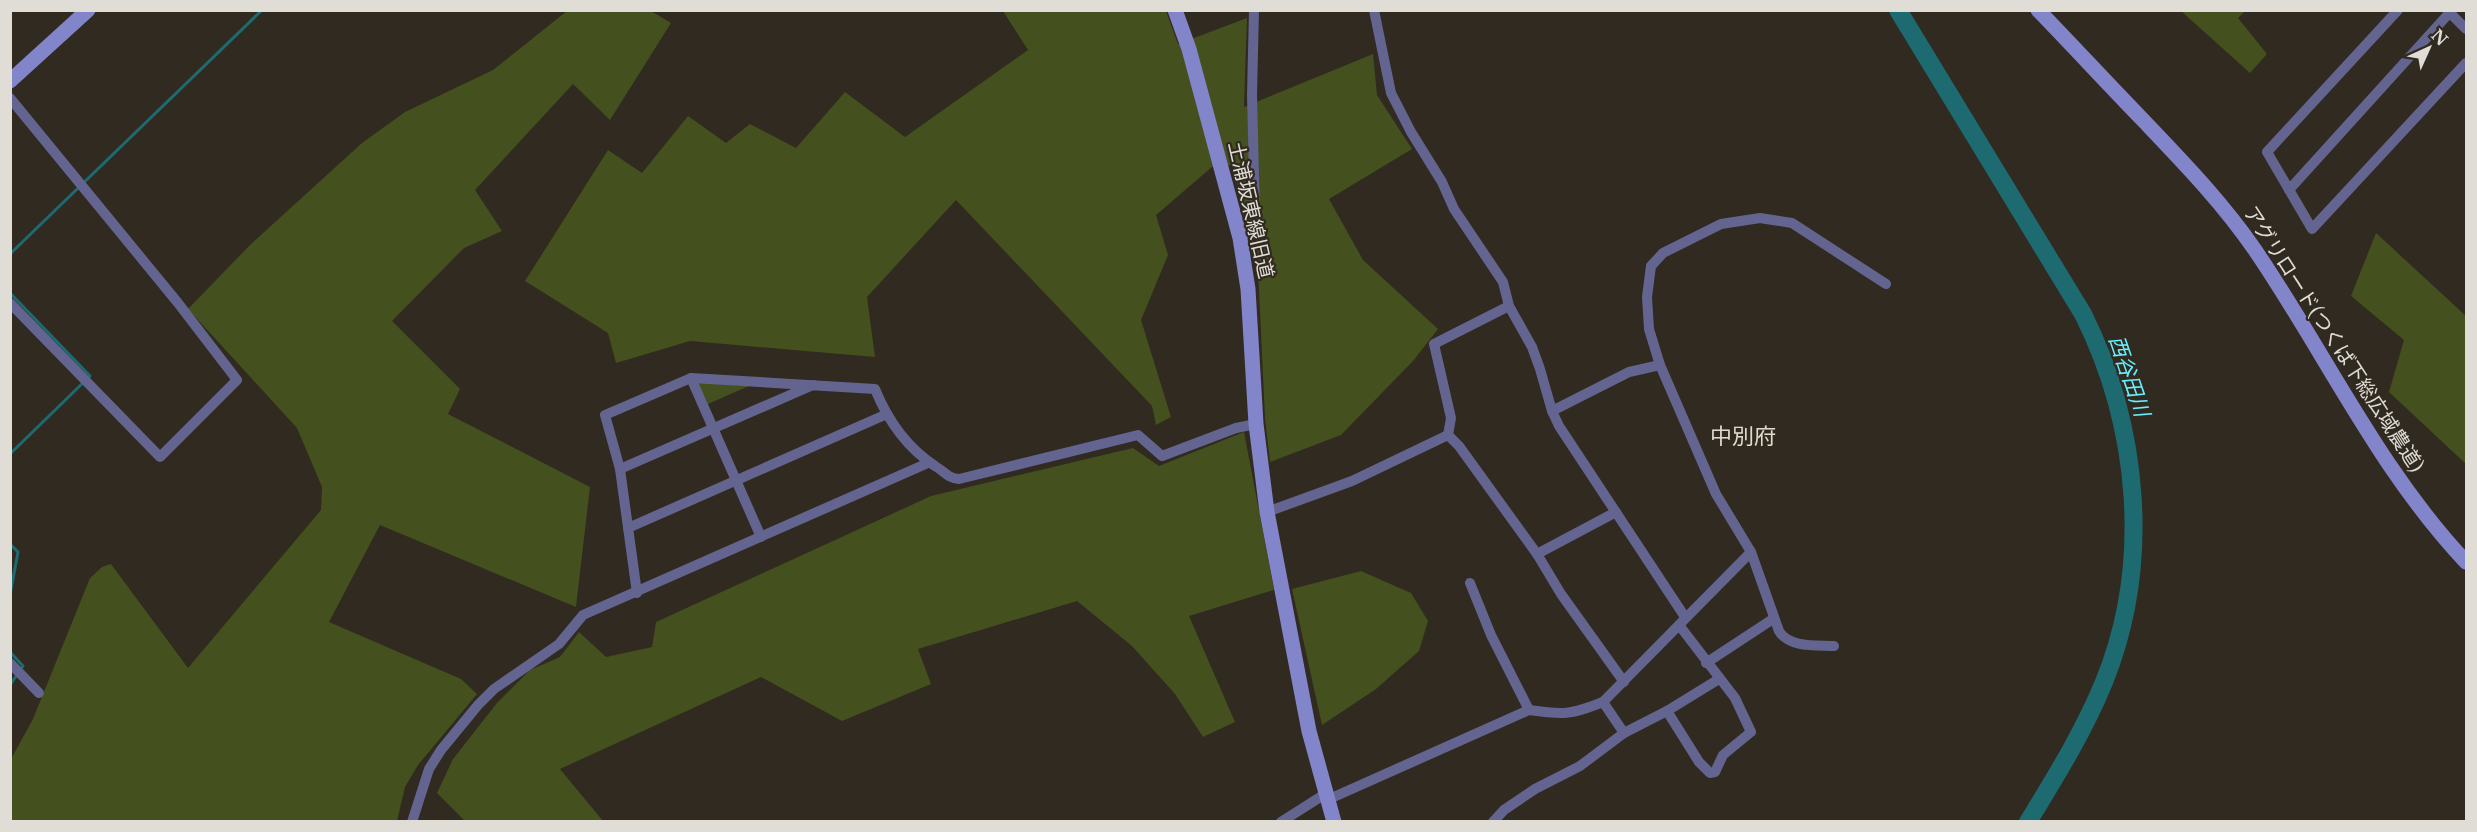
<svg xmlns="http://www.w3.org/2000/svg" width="2477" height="832" font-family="'Libre Baskerville','Noto Sans JP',serif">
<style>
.green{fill:#44501d}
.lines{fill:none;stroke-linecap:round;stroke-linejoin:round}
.stream{stroke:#1d6a71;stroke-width:3}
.river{stroke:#1d6a71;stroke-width:18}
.street{stroke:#636590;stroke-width:10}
.secondary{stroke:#8385ca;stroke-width:15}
.labels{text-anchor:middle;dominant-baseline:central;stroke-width:4.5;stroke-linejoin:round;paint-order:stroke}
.street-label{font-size:20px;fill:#e0ddd6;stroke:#302a20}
.water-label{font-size:21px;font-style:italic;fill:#66f0ff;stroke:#302a20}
.quarter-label{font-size:22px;fill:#e1dacd;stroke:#302a20}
</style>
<rect width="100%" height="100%" fill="#302a20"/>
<g class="green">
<path d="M567 11H651L671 23 610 120 573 84 475 190 502 231 464 248 392 321 460 389 448 414 590 487 576 607 380 525 329 622 461 679 477 694 418 765 405 787 397 821 11 822V759L33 719 90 578 102 567 111 564 188 668 321 510 322 487 297 428 188 309 250 245 362 143 405 112 493 70Z"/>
<path d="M1003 11H1166L1178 44 1247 18 1244 107 1373 54 1377 95 1412 149 1329 199 1363 260 1438 329 1413 361 1341 435 1270 462 1265 418 1257 247 1231 165 1212 167 1156 215 1168 255 1141 320 1171 417 1156 425 1152 406 956 200 867 297 875 357 690 341 616 363 608 333 525 281 608 150 642 173 688 116 726 143 750 124 796 148 845 92 905 137 1028 50Z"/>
<path d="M2181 11H2245L2238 18 2267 54 2250 73Z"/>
<path d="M2376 233 2466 316V464L2389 392 2404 340 2351 296Z"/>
<path d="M698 383 749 386 708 404Z"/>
<path d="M1244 432 1274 590 1189 616 1235 722 1203 737 1175 694 1132 646 1077 601 918 649 931 684 842 721 761 677 560 769 603 821H465L437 793 453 759 497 703 530 670 560 657 579 632 606 657 652 647 656 622 931 496 1133 448 1159 466Z"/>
<path d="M1361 571 1411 593 1428 621 1419 651 1376 689 1322 725 1292 589Z"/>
</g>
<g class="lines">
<g class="stream">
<path d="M10 254 262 10"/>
<path d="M10 293 90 376 10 454"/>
<path d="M10 544 18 552 10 595"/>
<path d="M10 652 23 666 10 685"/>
</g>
<path class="river" d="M1898 10 2083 314C2139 426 2152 564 2104 682 2084 731 2056 776 2028 822"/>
<g class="street">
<path d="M1374 10 1391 93 1411 132 1442 182 1454 209 1503 282 1509 306 1532 347 1540 369 1552 411 1559 426 1685 617"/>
<path d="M2398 10 2267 152 2312 229 2466 63"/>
<path d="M2447 10 2466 29"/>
<path d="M10 98 178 303 237 380 160 457 10 303"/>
<path d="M2289 190 2452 10"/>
<path d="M1240 238 1253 224 1255 216 1252 95 1254 10"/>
<path d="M691 378 761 537"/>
<path d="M1552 411 1629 372 1660 365"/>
<path d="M1448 435 1451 418 1434 344 1509 306"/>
<path d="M620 469 813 385"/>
<path d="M1267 512 1352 481 1448 435 1459 446 1537 554 1561 594 1624 682"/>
<path d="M628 528 887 414"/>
<path d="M1537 554 1616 512"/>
<path d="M1470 583 1491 635 1529 710"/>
<path d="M637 593 620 469 605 415 691 378 875 389C888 421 906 447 935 466 944 471 947 478 959 479L1138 435 1162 456 1236 428 1256 424"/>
<path d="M1834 646C1817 645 1789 648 1779 631L1751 552 1716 494 1660 365 1649 329 1647 297 1651 266 1663 253 1721 224 1760 218 1792 223 1886 284"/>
<path d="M10 663 39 693"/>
<path d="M1706 663 1773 619"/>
<path d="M1603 702 1624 733"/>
<path d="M1667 711 1699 762 1710 773 1715 772 1723 755 1751 732 1735 698 1679 625"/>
<path d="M1327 800 1529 710C1564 715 1570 715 1603 702L1751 552"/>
<path d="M412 822 429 769 441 750 478 705 494 689 559 644 583 615 928 463"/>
<path d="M1281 822 1325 794"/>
<path d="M1493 822 1504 810 1535 789 1580 766 1624 733 1667 711 1719 679"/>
</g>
<g class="secondary">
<path d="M1175 10 1189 49 1240 238 1248 289 1256 424 1267 512 1309 731 1334 822"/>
<path d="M2038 10C2073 46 2107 83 2142 119 2182 161 2222 202 2255 250 2326 354 2379 470 2466 562"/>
<path d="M10 81 88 10"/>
</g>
</g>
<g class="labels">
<g class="street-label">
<text transform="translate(1251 210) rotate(77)">土浦坂東線旧道</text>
<text transform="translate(2334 339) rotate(57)">アグリロード(つくば下総広域農道)</text>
</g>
<g class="water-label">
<text transform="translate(2129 376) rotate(71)">西谷田川</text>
</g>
<g class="quarter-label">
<text x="1743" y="436">中別府</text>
</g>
</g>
<rect width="2477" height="832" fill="none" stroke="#e0ddd6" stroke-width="24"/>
<g transform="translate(2429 48) rotate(45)" stroke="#302a20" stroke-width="4.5" paint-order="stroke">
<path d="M0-4.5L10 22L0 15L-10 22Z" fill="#e0ddd6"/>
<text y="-9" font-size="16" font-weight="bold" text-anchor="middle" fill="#e0ddd6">N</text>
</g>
</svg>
